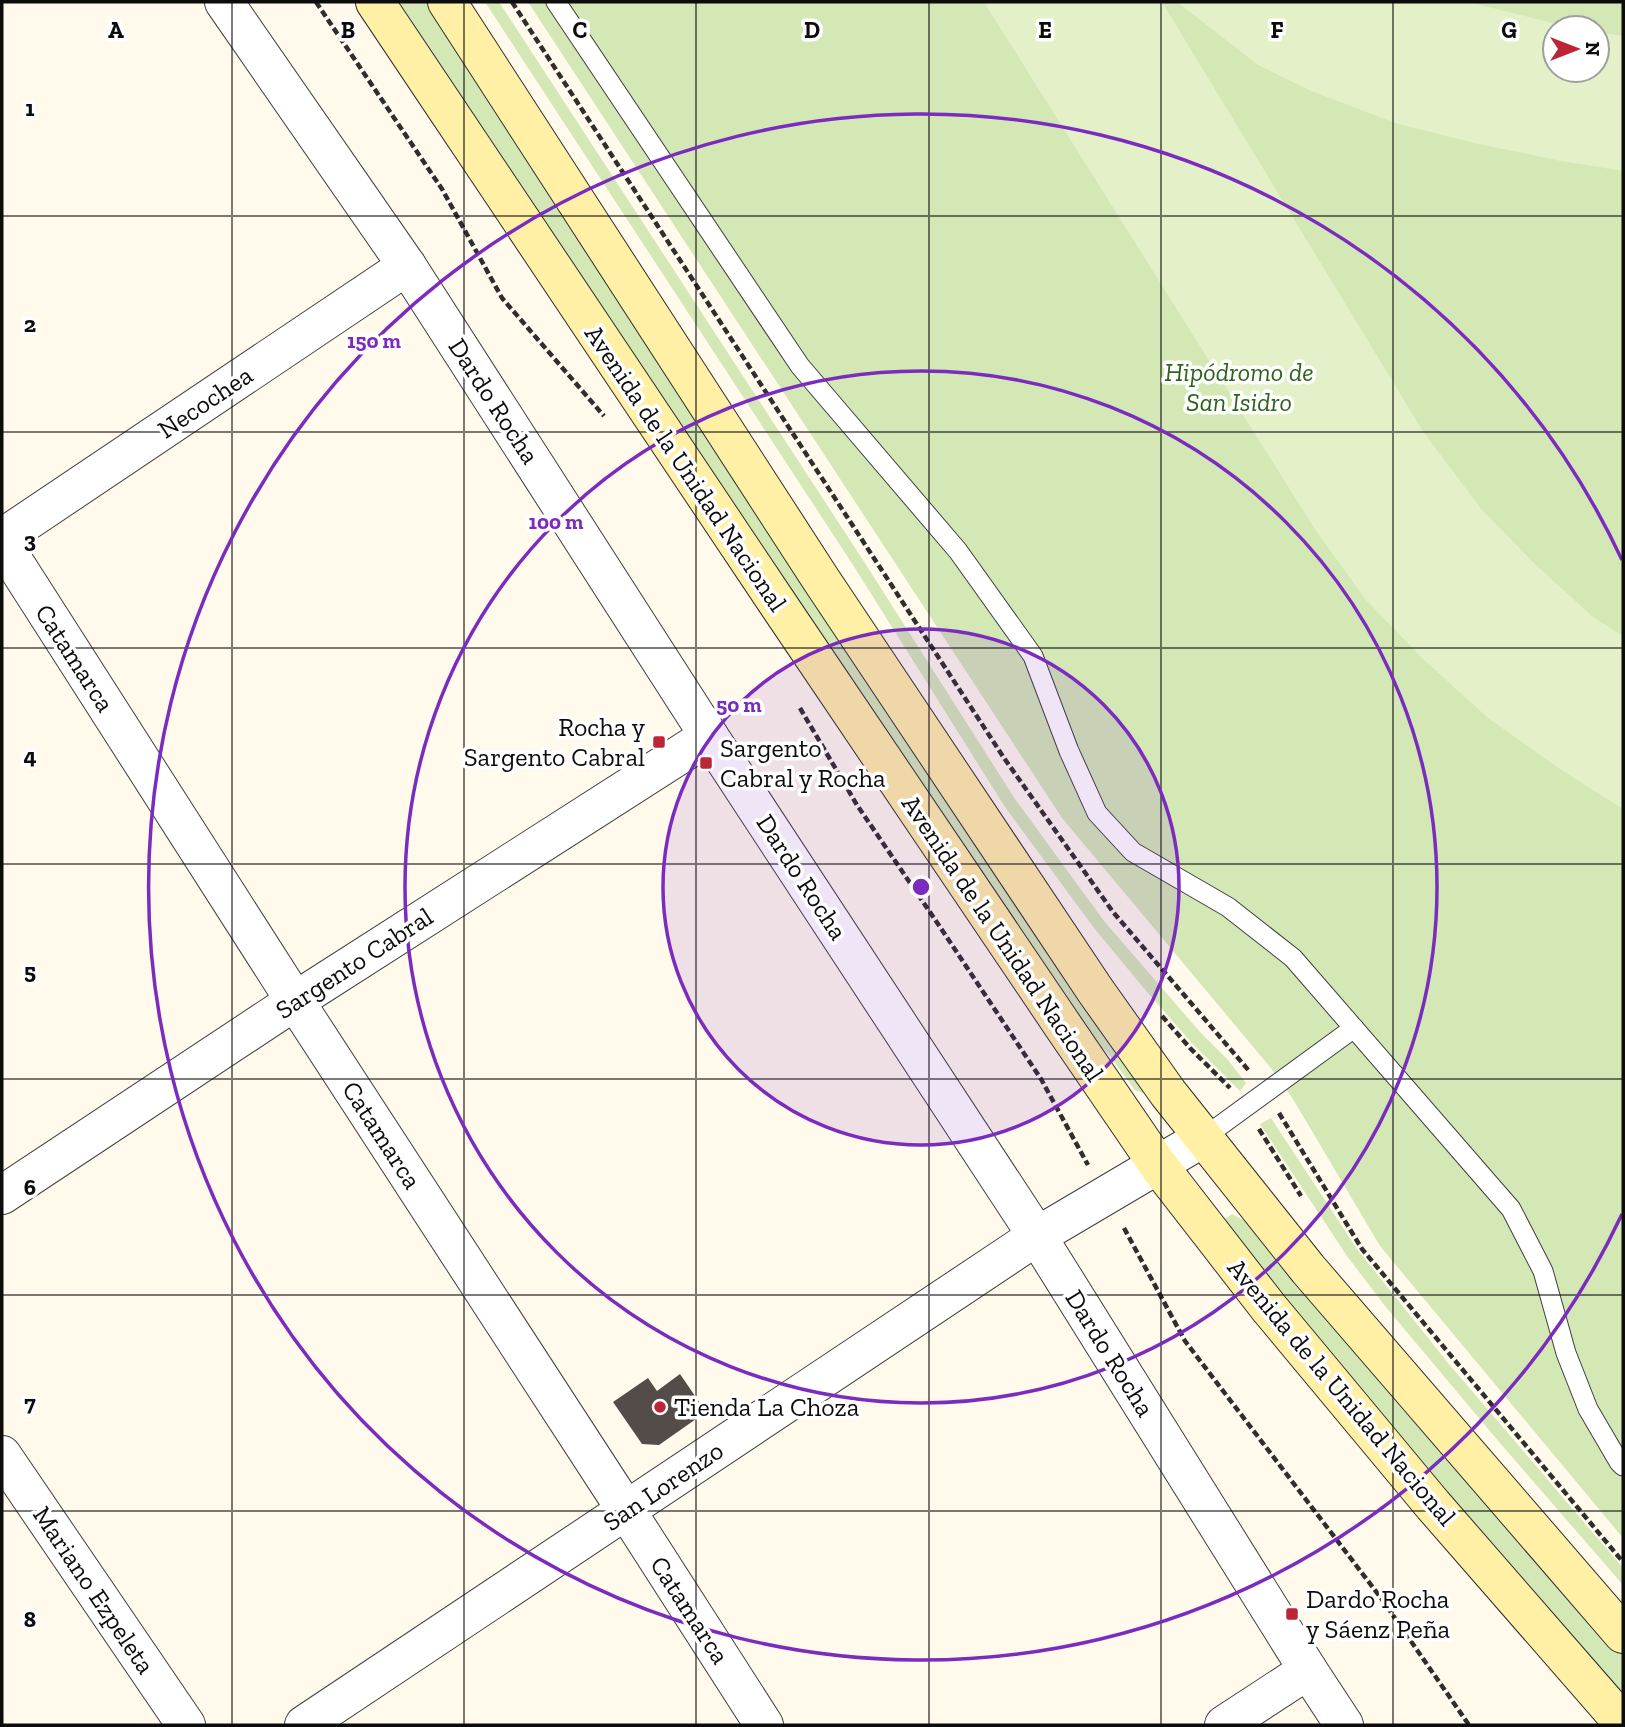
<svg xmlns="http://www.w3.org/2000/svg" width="1625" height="1727" font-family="'Zilla Slab',serif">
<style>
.green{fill:#d3e8b5;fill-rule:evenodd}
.pitch{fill:#e4f0c7}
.building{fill:#544c48}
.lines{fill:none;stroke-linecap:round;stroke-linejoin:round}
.service-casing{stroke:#3f3f3f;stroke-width:21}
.minor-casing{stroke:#3f3f3f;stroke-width:40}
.secondary-casing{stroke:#2e2e2e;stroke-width:40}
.path{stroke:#2e2e2e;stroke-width:4.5;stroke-dasharray:7 3.5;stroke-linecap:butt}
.service{stroke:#fff;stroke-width:19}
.minor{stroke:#fff;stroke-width:38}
.secondary{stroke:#fff0a6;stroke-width:38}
.grid{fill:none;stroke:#0c0c0c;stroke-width:2;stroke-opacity:0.55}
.ring{fill:none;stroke:#7b2cbf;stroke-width:3.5}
.poi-dot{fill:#bb2535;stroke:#fff;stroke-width:2.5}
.labels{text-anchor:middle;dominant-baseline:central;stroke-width:7;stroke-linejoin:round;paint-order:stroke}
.park-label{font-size:26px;font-style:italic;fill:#2f631d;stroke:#fff}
.street-label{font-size:26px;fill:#0c0c0c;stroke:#fff}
.poi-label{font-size:26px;fill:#0c0c0c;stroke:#fff;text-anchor:start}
.grid-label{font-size:23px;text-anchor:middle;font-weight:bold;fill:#0c0c0c;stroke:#fff;stroke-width:7;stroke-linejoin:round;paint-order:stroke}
.centre{fill:#7b2cbf;stroke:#fff;stroke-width:3.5}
.ring-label{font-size:21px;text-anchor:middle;font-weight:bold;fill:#7b2cbf;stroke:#fff;stroke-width:7;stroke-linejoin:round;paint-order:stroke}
</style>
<rect width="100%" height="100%" fill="#fffaeb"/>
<g class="green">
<path d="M399 2H428L1145 1091 1143 1093 1135 1090 1110 1056 1068 1014Z"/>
<path d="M485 2H499L863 560 1015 799 1104 921 1200 1032 1228 1060 1246 1083 1240 1091 1190 1041 1142 986 1094 928 1005 807 853 565Z"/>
<path d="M528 2H1623V1538L1380 1246 1293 1099 1270 1067 1062 818ZM1555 28H1597V70H1555Z"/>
<path d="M1271 1118 1357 1249 1448 1363 1623 1568V1585L1494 1436 1385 1306 1347 1256 1260 1124Z"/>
<path d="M1232 1214 1245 1221 1403 1410 1623 1656V1704L1391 1435 1222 1221Z"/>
</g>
<g class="pitch">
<path d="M984 2H1162L1424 433 1483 511 1536 565 1592 616 1623 636V809L1560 769 1488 718 1423 659 1366 600 1316 531Z"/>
<path d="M1177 2H1469L1573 28H1555V70H1597V32L1623 36V171L1561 161 1474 143 1395 123 1311 91 1258 65Z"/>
</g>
<path class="building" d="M680 1374 706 1412 659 1445 642 1444 613 1402 648 1378 657 1391Z"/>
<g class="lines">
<g class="service-casing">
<g id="service">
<path d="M556 2 800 366 958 551 1033 656 1069 751 1097 813 1133 852 1228 907 1293 958 1511 1209 1543 1271 1566 1353 1588 1409 1619 1462 1623 1466"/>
<path d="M1203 1138 1354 1028"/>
</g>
</g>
<g class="minor-casing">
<g id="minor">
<path d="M224 2 407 266 709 736 1037 1236 1308 1670 1344 1725"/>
<path d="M2 538 407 266"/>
<path d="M2 543 295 1001 626 1510 764 1725"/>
<path d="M2 1195 295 1001 709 736"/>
<path d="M2 1455 186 1725"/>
<path d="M304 1725 1037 1236 1203 1138"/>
<path d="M1224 1725 1308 1670"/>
</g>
</g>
<g class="secondary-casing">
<g id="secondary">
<path d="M375 2 780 607 1061 1023 1158 1165 1269 1308 1433 1505 1623 1723"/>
<path d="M447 2 820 578 1095 990 1168 1093 1308 1269 1623 1634"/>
</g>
</g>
<g class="path">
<path d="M316 2 442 189 502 298 604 416"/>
<path d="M512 2 1004 758 1113 912 1250 1072"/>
<path d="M800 708 857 805 936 921 1041 1079 1088 1165"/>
<path d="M1162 1016 1190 1048 1230 1088"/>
<path d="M1279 1113 1362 1249 1623 1562"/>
<path d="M1259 1129 1301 1196"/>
<path d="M1124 1228 1185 1341 1381 1598 1469 1725"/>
</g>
<use href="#service" class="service"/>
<use href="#minor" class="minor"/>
<use href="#secondary" class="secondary"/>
</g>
<path class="grid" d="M232 2V1725M464 2V1725M696 2V1725M929 2V1725M1161 2V1725M1393 2V1725M2 216H1623M2 432H1623M2 648H1623M2 864H1623M2 1079H1623M2 1295H1623M2 1511H1623"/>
<circle cx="921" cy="887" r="258" fill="#7b2cbf" fill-opacity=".12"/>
<g class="ring">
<circle cx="921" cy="887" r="258"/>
<circle cx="921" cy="887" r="516"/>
<path d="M1622 1214A773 773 0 1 1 1622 560"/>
</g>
<g class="poi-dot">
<rect x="652" y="735" width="14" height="14" rx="3.5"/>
<rect x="699" y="756" width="14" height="14" rx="3.5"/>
<circle cx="660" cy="1407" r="7"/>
<rect x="1285" y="1607" width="14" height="14" rx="3.5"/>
</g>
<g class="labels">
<g class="park-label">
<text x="1239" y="372">Hipódromo de<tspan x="1239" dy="30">San Isidro</tspan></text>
</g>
<g class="street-label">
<text transform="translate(494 401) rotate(57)">Dardo Rocha</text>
<text transform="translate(205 402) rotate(-34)">Necochea</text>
<text transform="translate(686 468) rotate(56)">Avenida de la Unidad Nacional</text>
<text transform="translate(75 658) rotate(57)">Catamarca</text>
<text transform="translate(802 877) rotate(57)">Dardo Rocha</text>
<text transform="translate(1003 938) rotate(56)">Avenida de la Unidad Nacional</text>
<text transform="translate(354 963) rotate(-33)">Sargento Cabral</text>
<text transform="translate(382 1135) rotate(57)">Catamarca</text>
<text transform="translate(1110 1353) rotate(58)">Dardo Rocha</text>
<text transform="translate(1342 1392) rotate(50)">Avenida de la Unidad Nacional</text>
<text transform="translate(663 1486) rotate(-34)">San Lorenzo</text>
<text transform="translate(94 1590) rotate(56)">Mariano Ezpeleta</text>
<text transform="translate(690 1610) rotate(57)">Catamarca</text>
</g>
<g class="poi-label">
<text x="645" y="727" text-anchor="end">Rocha y<tspan x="645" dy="30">Sargento Cabral</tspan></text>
<text x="720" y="748">Sargento<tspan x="720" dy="30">Cabral y Rocha</tspan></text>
<text x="674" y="1407">Tienda La Choza</text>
<text x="1306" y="1599">Dardo Rocha<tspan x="1306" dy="30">y Sáenz Peña</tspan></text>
</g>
</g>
<g class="grid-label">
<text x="116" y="38">A</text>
<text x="348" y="38">B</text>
<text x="580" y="38">C</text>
<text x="812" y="38">D</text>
<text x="1045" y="38">E</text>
<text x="1277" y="38">F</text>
<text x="1509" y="38">G</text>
<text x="30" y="116">1</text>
<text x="30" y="332">2</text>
<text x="30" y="548">3</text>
<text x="30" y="764">4</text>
<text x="30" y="979">5</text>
<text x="30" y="1195">6</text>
<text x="30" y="1411">7</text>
<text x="30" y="1627">8</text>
</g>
<circle cx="921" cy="887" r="10" class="centre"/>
<g class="ring-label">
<text x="374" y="348">150 m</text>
<text x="556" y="529">100 m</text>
<text x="739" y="712">50 m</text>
</g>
<rect width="1625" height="1727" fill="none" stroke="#0c0c0c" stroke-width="7"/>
<g transform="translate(1576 49) rotate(90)"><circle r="33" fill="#ffffff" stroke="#9e9e9e" stroke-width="2"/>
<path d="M0-5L12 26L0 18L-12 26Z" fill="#bb2535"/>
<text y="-10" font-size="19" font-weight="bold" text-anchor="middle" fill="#0c0c0c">N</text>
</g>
</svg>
